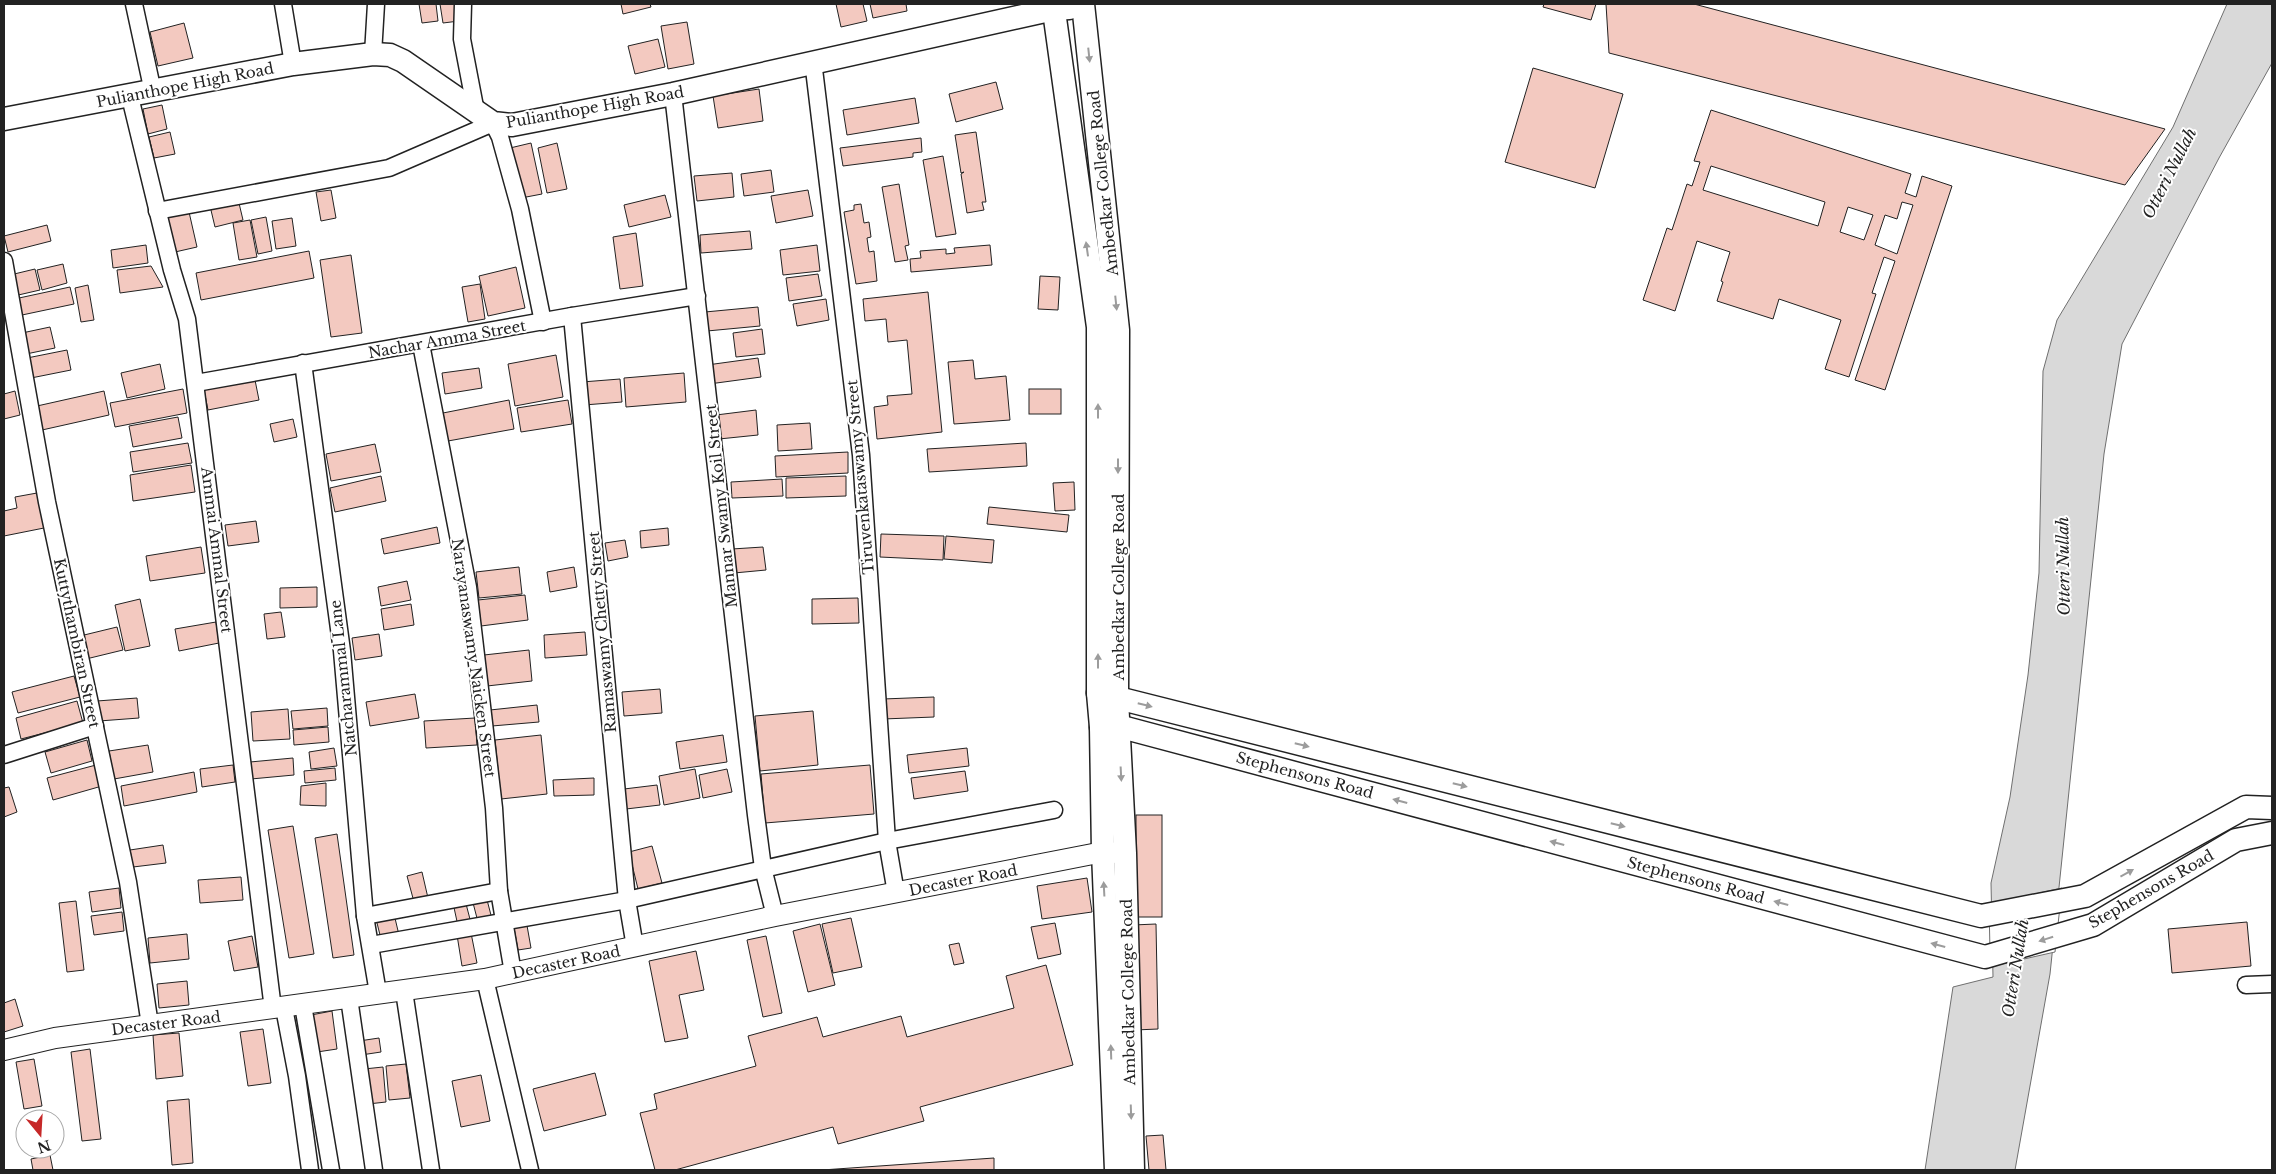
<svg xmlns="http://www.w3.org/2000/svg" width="2276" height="1174" font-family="'Libre Baskerville',serif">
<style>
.water{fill:#d9d9d9;stroke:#6f6f6f}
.pier{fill:#fff;stroke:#6f6f6f}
.building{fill:#f3c9c0;stroke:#222;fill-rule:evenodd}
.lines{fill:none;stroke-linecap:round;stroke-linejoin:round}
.minor-casing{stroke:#222;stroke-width:19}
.tertiary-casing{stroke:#222;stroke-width:22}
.secondary-casing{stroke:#222;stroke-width:25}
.minor{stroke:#fff;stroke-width:16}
.tertiary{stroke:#fff;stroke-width:20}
.secondary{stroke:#fff;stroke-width:22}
.oneway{fill:#9c9c9c}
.labels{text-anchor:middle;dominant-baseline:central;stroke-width:4;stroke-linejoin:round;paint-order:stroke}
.street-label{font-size:15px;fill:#222;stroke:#fff}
.water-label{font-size:16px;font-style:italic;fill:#222;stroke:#fff}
</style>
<rect width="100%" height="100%" fill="#fff"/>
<path class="water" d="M2227 4H2272V63L2219 158 2122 344 2104 454 2050 974 2015 1170H1925L1953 987 1993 977 1991 883 2010 797 2028 675 2039 573 2043 371 2057 320 2173 127Z"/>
<path class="pier" d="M2062 888 2055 952 1993 966 1990 952 1989 904Z"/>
<g class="building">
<path d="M419 4H436L438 21 422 23Z"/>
<path d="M440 4H456L459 21 443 23Z"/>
<path d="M621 4H650L651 7 623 14Z"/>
<path d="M836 4H863L867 21 841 27Z"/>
<path d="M870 4H906L907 11 873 18Z"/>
<path d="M1544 4H1596L1591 20 1543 7Z"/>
<path d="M1606 4H1694L2165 129 2125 185 1609 53Z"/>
<path d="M687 22 694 64 668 69 661 26Z"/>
<path d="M184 23 193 58 158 66 150 32Z"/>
<path d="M658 39 665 67 635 74 628 46Z"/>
<path d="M1533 68 1623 94 1595 188 1505 162Z"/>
<path d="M996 82 1003 109 956 122 949 94Z"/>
<path d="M759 89 763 121 718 128 713 96Z"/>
<path d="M915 98 919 123 847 135 843 110Z"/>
<path d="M162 105 167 129 148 134 143 109Z"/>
<path d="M1711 110 1911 174 1905 193 1916 197 1922 176 1952 186 1885 390 1855 380 1895 261 1884 257 1872 293 1876 294 1849 377 1825 369 1841 320 1779 299 1773 319 1717 301 1723 282 1721 281 1730 252 1697 241 1675 311 1643 300 1667 228 1672 230 1687 184 1692 186 1700 162 1694 161ZM1711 166 1825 202 1818 226 1703 190ZM1902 202 1913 205 1897 254 1875 245 1885 215 1897 219ZM1848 207 1873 215 1864 240 1840 232Z"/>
<path d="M170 132 175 154 154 158 149 137Z"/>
<path d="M976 132 986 202H982L984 210 967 213 961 174 964 172 961 173 955 135Z"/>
<path d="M921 138 922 152 913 153V157L843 166 840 148Z"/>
<path d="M531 143 542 194 521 198 510 148Z"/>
<path d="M557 143 567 189 547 193 538 148Z"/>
<path d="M943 156 956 234 936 237 923 160Z"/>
<path d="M771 170 774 192 744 196 741 174Z"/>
<path d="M732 173 734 197 697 201 694 176Z"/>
<path d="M899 184 909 245 905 246 908 260 895 262 882 187Z"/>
<path d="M331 190 336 218 321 221 316 192Z"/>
<path d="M808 190 813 216 776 223 771 196Z"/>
<path d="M665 195 671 217 629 227 624 205Z"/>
<path d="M238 199 243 220 215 227 210 206Z"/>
<path d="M861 204 864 223 869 222 871 237 867 238 869 252 874 251 877 281 856 284 844 212 854 210V205Z"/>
<path d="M189 212 197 247 175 252 167 217Z"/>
<path d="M266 217 272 251 258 254 251 220Z"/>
<path d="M292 218 296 246 276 249 272 221Z"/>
<path d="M250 220 257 257 239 260 233 223Z"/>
<path d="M47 225 51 241 8 252 4 236Z"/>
<path d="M750 231 752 249 701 253 700 235Z"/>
<path d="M636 233 643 286 620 289 613 237Z"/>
<path d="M146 245 148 263 113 268 111 250Z"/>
<path d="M817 245 820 271 783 275 780 250Z"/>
<path d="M990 245 992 265 911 272 910 259 921 258 920 251 946 249V254L955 253 954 248Z"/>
<path d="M309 251 314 278 201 300 196 273Z"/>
<path d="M351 255 362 333 331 337 320 260Z"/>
<path d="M63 264 67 283 42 290 37 270Z"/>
<path d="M151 266 163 287 120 293 117 270Z"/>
<path d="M516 267 525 308 488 316 479 276Z"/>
<path d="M35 269 40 290 14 296 10 275Z"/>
<path d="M818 274 822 296 789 301 786 278Z"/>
<path d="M1040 276 1060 277 1058 310 1038 309Z"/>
<path d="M480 284 485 319 468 322 462 287Z"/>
<path d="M88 285 94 320 81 322 75 288Z"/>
<path d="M70 287 74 304 22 315 19 298Z"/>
<path d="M928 292 942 432 877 439 874 407 888 405 887 396 912 394 907 340 888 342 886 319 865 321 863 299Z"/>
<path d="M826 299 829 320 797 326 793 304Z"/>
<path d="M758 307 760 326 707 331 705 312Z"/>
<path d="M50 327 55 348 26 354 22 333Z"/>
<path d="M762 329 765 354 736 357 733 333Z"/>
<path d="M67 350 71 370 31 378 27 358Z"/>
<path d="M556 355 563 397 515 406 508 364Z"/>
<path d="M758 358 761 377 709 384 707 365Z"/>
<path d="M973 360 975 379 1006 376 1010 420 954 424 948 362Z"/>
<path d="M160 364 165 389 127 398 121 373Z"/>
<path d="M479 368 482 388 445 394 442 373Z"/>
<path d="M684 373 686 402 626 407 624 378Z"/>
<path d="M620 379 622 402 584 405 582 382Z"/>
<path d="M255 380 259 400 208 410 204 390Z"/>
<path d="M183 389 187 413 115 427 110 403Z"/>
<rect x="1029" y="389" width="32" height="25"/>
<path d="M15 391 20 415 4 419V394Z"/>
<path d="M104 391 109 415 42 430 37 406Z"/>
<path d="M509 400 514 429 448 441 443 413Z"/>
<path d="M568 400 572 424 521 432 517 408Z"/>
<path d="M756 410 758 435 719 439 716 415Z"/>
<path d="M178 417 182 438 133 447 129 426Z"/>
<path d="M293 419 297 437 274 442 270 424Z"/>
<path d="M810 423 812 449 778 451 777 425Z"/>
<path d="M188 443 192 463 133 472 130 452Z"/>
<path d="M1026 443 1027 466 929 472 927 449Z"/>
<path d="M375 444 381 472 331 481 326 454Z"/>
<path d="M848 452V473L776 477 775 456Z"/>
<path d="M191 465 195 492 133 501 130 475Z"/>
<path d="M381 476 386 501 335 512 330 488Z"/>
<path d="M846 476V496L786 498V478Z"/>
<path d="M782 479 783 496 732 498 731 482Z"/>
<path d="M1074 482 1075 510 1055 511 1053 483Z"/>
<path d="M37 493 44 528 4 536V511L17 508 15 497Z"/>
<path d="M989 507 1069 515 1067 532 987 524Z"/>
<path d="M256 521 259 542 228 546 225 525Z"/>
<path d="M437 527 440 543 384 554 381 539Z"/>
<path d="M668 528 669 545 641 548 640 531Z"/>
<path d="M881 534 944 536 943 560 880 557Z"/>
<path d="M946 536 994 540 992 563 944 559Z"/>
<path d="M625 540 628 557 608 561 605 543Z"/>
<path d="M201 547 205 573 150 581 146 556Z"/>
<path d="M763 547 766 570 734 573 732 549Z"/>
<path d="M519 567 522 594 479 598 476 572Z"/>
<path d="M574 567 577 587 550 592 547 572Z"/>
<path d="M407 581 411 600 381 606 378 587Z"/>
<path d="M317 587V607L280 608V588Z"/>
<path d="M525 595 528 620 481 626 478 600Z"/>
<path d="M858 598 859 623 812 624V599Z"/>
<path d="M140 599 150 646 125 651 115 605Z"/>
<path d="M411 604 414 625 384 630 381 609Z"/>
<path d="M281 612 285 637 267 639 264 614Z"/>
<path d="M216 622 219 643 179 651 175 629Z"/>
<path d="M117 627 123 650 86 659 80 636Z"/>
<path d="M585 632 587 655 545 658 544 635Z"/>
<path d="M379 634 382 656 355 660 352 638Z"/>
<path d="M529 650 532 681 487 686 484 655Z"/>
<path d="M74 676 80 697 18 713 12 692Z"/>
<path d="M660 689 662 713 624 716 622 692Z"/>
<path d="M415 694 419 718 370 726 366 702Z"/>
<path d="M934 697V717L883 719V699Z"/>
<path d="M137 698 139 718 99 721 97 701Z"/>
<path d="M77 701 83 723 21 739 16 718Z"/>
<path d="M537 705 539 722 492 726 490 710Z"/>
<path d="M327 708 328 726 293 729 291 711Z"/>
<path d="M288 709 290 739 253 741 251 712Z"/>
<path d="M813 711 818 765 760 771 755 716Z"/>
<path d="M475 718 477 745 426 748 424 721Z"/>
<path d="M328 727 329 742 294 745 293 730Z"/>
<path d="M541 735 547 794 501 799 495 740Z"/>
<path d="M723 735 727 762 680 769 676 742Z"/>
<path d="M87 740 92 761 51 773 45 752Z"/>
<path d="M148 745 153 772 114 779 109 751Z"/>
<path d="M334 748 337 766 311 769 309 752Z"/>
<path d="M967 748 969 766 909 773 907 755Z"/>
<path d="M293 758 294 775 251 779 250 762Z"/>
<path d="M96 765 102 786 53 800 47 778Z"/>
<path d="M233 765 235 782 202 787 200 769Z"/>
<path d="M870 765 874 814 765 823 761 774Z"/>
<path d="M335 768 336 780 305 783 304 771Z"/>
<path d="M695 769 700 798 664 805 659 776Z"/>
<path d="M727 769 732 792 703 798 699 775Z"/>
<path d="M965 771 968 791 914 799 911 778Z"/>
<path d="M194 772 197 792 124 806 121 786Z"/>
<path d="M594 778V795L554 796 553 780Z"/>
<path d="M326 783V806L300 805 301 786Z"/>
<path d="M657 785 660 805 626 809 624 789Z"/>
<path d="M9 787 17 812 4 817V788Z"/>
<rect x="1136" y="815" width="26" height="102"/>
<path d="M293 826 314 954 289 958 268 830Z"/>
<path d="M337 834 354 955 333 958 315 838Z"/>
<path d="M163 845 166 863 133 867 130 850Z"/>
<path d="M652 846 662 883 638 889 629 852Z"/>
<path d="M422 872 428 898 414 902 407 876Z"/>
<path d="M241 877 243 900 200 903 198 880Z"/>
<path d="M1087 878 1092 912 1042 919 1037 886Z"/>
<path d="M119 888 121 908 92 912 89 892Z"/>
<path d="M486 896 492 919 478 922 472 899Z"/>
<path d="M465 900 471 923 458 926 453 903Z"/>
<path d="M76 901 84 970 67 972 59 903Z"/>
<path d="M122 912 124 931 94 935 91 916Z"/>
<path d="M394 914 399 935 381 939 376 919Z"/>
<path d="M851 918 862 967 833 973 822 924Z"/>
<path d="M526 920 531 948 518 950 513 922Z"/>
<path d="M2247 922 2251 966 2172 973 2168 929Z"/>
<path d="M1055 923 1061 954 1038 959 1031 927Z"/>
<path d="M820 924 835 985 808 992 793 931Z"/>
<path d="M1156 924 1158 1029 1135 1030 1133 925Z"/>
<path d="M471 933 477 963 462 966 457 935Z"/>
<path d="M187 934 189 959 150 963 148 938Z"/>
<path d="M252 936 258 967 234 971 228 941Z"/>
<path d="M766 936 782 1013 763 1017 747 940Z"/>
<path d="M959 943 964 963 954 965 949 945Z"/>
<path d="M696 951 704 990 679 995 688 1038 665 1042 649 961Z"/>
<path d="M1046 965 1073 1065 920 1107 924 1121 838 1144 833 1127 675 1170H655L640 1113 657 1109 654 1094 756 1066 748 1036 817 1017 823 1037 901 1016 907 1037 1014 1008 1006 976Z"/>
<path d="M187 981 189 1005 159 1008 157 984Z"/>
<path d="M15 999 23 1026 4 1032V1003Z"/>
<path d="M332 1011 337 1049 317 1052 311 1015Z"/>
<path d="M263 1029 271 1083 248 1086 240 1032Z"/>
<path d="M179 1033 183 1076 156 1079 153 1035Z"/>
<path d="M379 1038 381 1052 361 1055 359 1041Z"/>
<path d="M90 1049 101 1139 82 1141 71 1052Z"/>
<path d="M34 1059 42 1106 24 1109 16 1062Z"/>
<path d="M406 1064 410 1098 389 1100 386 1066Z"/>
<path d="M383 1067 386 1102 368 1104 364 1069Z"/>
<path d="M595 1073 606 1115 544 1131 533 1089Z"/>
<path d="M481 1075 490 1121 461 1127 452 1081Z"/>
<path d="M189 1099 193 1163 172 1165 167 1101Z"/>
<path d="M1163 1135 1166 1170H1149L1146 1136Z"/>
<path d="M50 1155 53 1170H33L31 1159Z"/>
<path d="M994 1158V1170H822Z"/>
</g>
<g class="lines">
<g class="minor-casing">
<g id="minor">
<path d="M134 4 153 92"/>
<path d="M283 4 293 64"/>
<path d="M463 4 462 39 476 112"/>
<path d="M373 54 376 4"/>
<path d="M813 61 861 455 887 841 896 893"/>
<path d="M673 94 756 815 763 868 775 916"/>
<path d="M130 97 172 270 187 319 273 1009"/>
<path d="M157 211 389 168 493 123 500 137 520 209 543 322"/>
<path d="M4 261 47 502 128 882 150 1025"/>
<path d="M572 316 627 900 635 947"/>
<path d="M421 344 468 587 494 808 499 891 513 973"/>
<path d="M303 363 342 651 365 916 378 993"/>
<path d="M196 383 572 316 697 296"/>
<path d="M4 755 95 726"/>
<path d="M365 916 499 891"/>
<path d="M371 945 627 900 887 841 1054 810"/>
<path d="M485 979 530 1170"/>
<path d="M2246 985 2272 984"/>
<path d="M404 991 431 1170"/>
<path d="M349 998 374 1170"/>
<path d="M303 1005 331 1170"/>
<path d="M284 1008 297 1076 310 1170"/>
</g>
</g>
<g class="tertiary-casing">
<path id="tertiary" d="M4 1050 55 1038 485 979 775 916 1103 852 1118 853"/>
</g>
<g class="secondary-casing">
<g id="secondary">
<path d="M1053 4 1098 327V693L1101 727 1103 852 1116 1170"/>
<path d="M1083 4 1118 330 1117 699 1125 853 1133 1170"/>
<path d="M4 119 293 64 373 54 390 55 403 61 493 123 512 125 673 94 1054 9 1069 8"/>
<path d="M1098 693 1981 916 2085 896 2246 807 2272 808"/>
<path d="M1101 727 1118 726 1985 957 2093 925 2236 840 2272 833"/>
</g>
</g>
<use href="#minor" class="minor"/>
<use href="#tertiary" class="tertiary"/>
<use href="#secondary" class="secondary"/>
</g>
<defs><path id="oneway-solid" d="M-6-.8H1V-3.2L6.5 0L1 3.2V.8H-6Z" transform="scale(1.25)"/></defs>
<g class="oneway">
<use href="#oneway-solid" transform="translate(1089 55) rotate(84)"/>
<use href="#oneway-solid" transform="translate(1087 249) rotate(-98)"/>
<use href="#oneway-solid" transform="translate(1116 303) rotate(84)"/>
<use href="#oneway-solid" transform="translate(1098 411) rotate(-90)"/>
<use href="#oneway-solid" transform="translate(1118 466) rotate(90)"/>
<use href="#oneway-solid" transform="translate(1098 661) rotate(-90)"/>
<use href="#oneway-solid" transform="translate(1145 705) rotate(14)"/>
<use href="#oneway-solid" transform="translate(1302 745) rotate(14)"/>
<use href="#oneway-solid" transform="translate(1121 774) rotate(87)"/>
<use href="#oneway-solid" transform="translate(1460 785) rotate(14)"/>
<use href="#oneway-solid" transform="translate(1400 801) rotate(-165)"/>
<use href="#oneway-solid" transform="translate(1618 825) rotate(14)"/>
<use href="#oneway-solid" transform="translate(1557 843) rotate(-165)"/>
<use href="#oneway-solid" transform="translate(2127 873) rotate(-29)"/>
<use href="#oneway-solid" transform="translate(1104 889) rotate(-93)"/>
<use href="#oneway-solid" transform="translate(1781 903) rotate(-165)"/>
<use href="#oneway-solid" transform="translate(2046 939) rotate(163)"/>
<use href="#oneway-solid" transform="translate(1938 945) rotate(-165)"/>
<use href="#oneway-solid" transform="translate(1111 1052) rotate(-92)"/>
<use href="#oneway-solid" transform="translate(1131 1112) rotate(88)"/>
</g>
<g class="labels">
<g class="street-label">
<text transform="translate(185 85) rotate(-11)">Pulianthope High Road</text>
<text transform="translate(595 107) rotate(-10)">Pulianthope High Road</text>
<text transform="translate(1103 183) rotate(-96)">Ambedkar College Road</text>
<text transform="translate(447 339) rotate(-10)">Nachar Amma Street</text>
<text transform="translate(860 477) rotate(-95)">Tiruvenkataswamy Street</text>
<text transform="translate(721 506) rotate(-96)">Mannar Swamy Koil Street</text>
<text transform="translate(217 550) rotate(83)">Ammai Ammal Street</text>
<text transform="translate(1118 587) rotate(-90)">Ambedkar College Road</text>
<text transform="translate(602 632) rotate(-95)">Ramaswamy Chetty Street</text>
<text transform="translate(77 643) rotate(78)">Kuttythambiran Street</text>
<text transform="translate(474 658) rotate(82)">Narayanaswamy Naicken Street</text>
<text transform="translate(343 678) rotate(-96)">Natcharammal Lane</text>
<text transform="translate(1305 775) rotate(15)">Stephensons Road</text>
<text transform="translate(963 880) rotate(-11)">Decaster Road</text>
<text transform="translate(1696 880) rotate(15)">Stephensons Road</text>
<text transform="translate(2151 889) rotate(-30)">Stephensons Road</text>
<text transform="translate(566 962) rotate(-12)">Decaster Road</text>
<text transform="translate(1128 992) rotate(-91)">Ambedkar College Road</text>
<text transform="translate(166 1023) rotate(-7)">Decaster Road</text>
</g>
<g class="water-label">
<text transform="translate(2169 173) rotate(-63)">Otteri Nullah</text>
<text transform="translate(2063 566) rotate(-91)">Otteri Nullah</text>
<text transform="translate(2015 968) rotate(-81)">Otteri Nullah</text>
</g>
</g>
<rect width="2276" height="1174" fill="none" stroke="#222222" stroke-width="10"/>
<g transform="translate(40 1134) rotate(162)"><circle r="24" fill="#ffffff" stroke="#a7a7a7"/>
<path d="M0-4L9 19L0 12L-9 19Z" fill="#c62828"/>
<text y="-8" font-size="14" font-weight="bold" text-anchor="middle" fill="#222222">N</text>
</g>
</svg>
